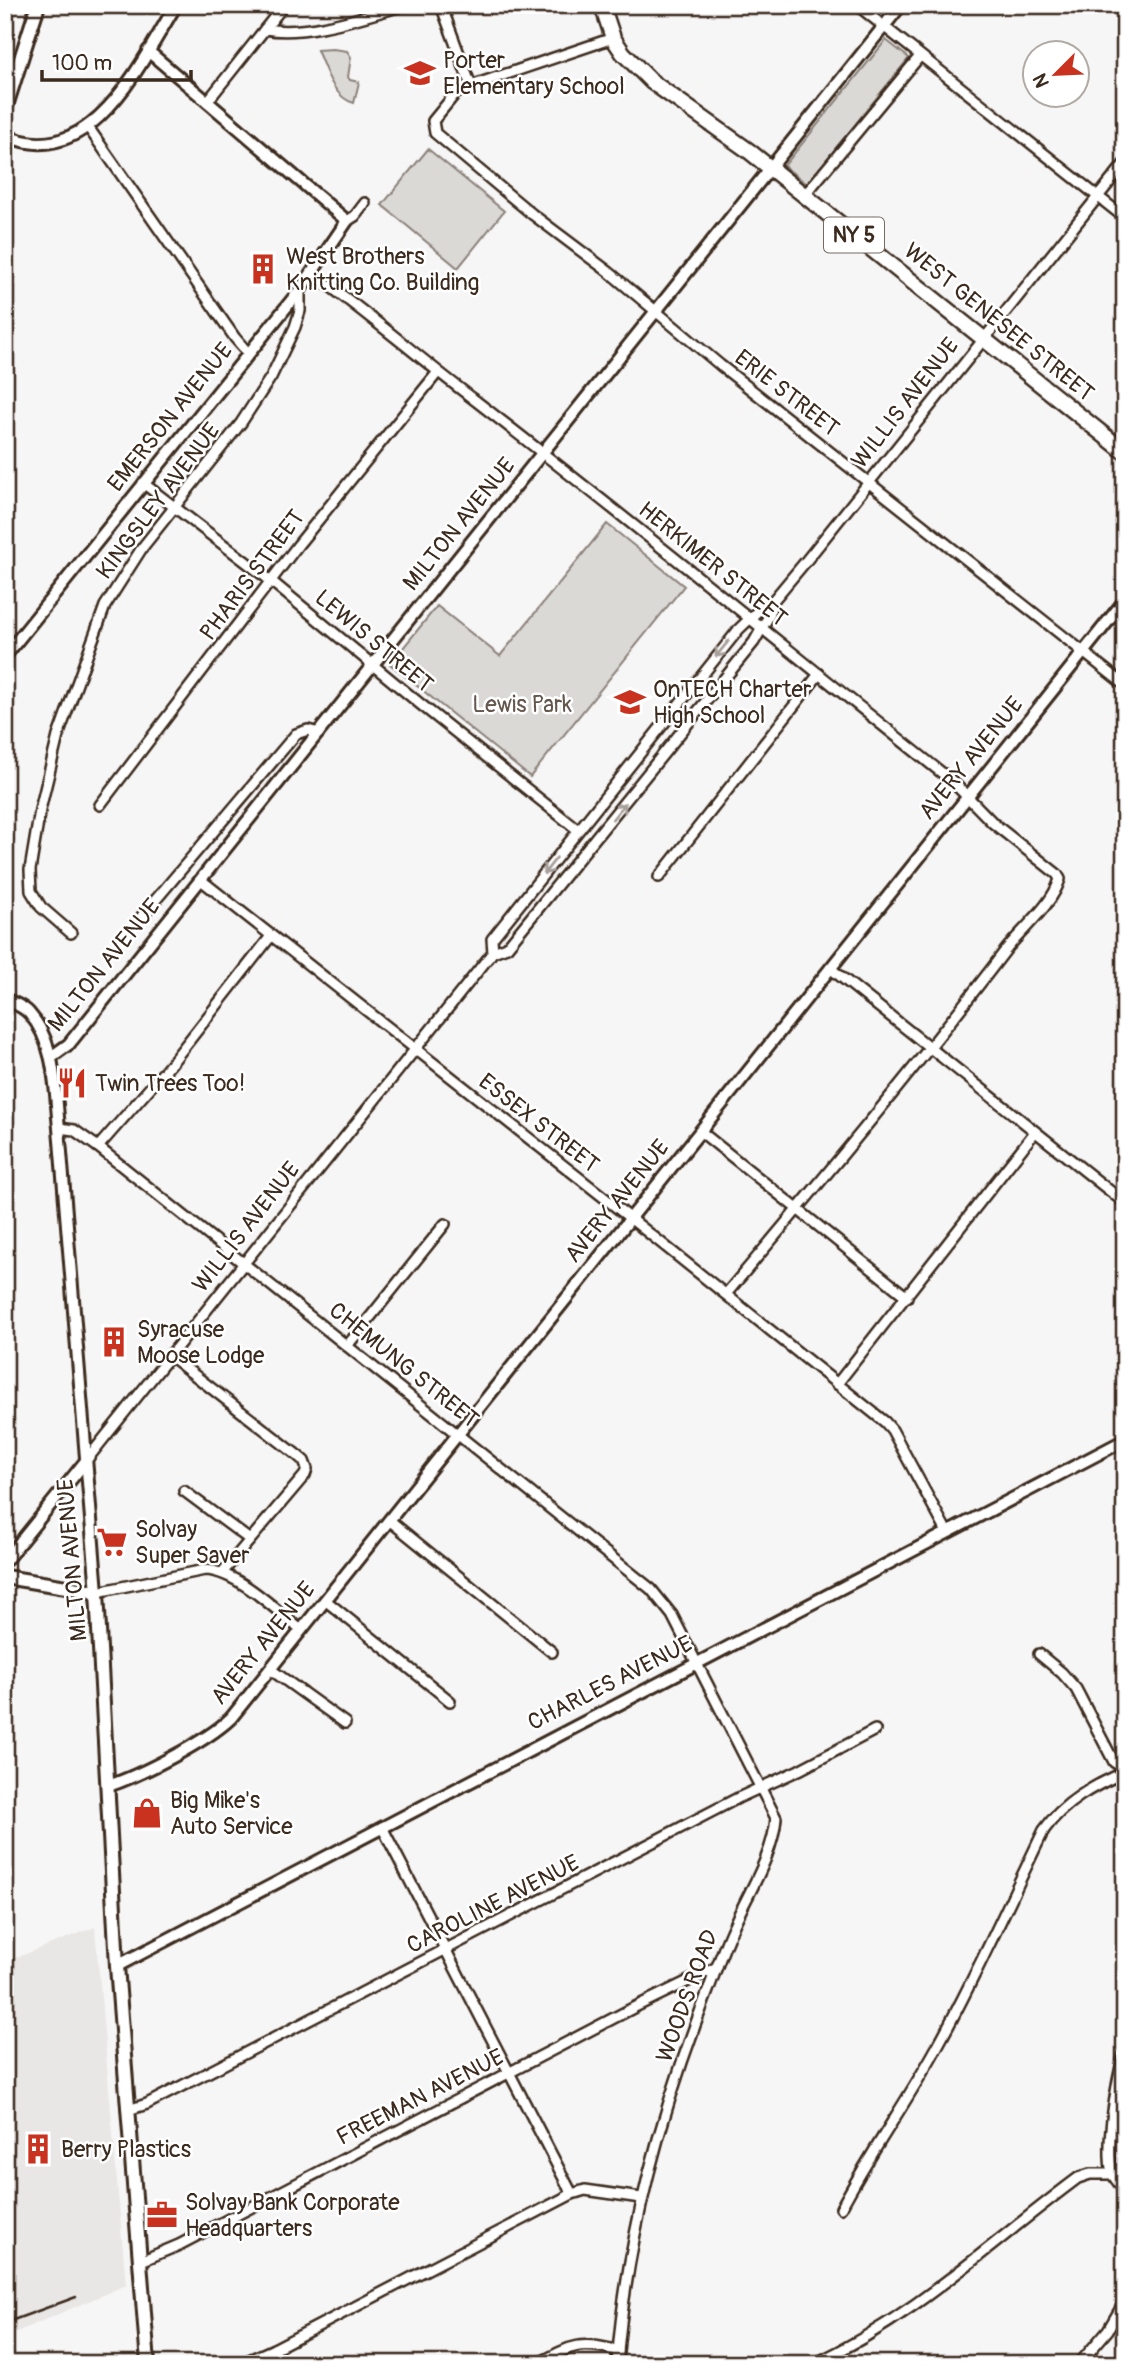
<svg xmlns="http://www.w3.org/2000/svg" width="1130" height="2369" font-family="Pangolin,sans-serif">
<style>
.built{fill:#e9e7e6}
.green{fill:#dbd9d6;stroke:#8b827a;stroke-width:2}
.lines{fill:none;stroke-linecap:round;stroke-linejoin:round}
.minor-casing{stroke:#3b2a1e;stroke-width:14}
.tertiary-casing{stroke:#3b2a1e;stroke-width:16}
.secondary-casing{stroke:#3b2a1e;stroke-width:18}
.primary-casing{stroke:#3b2a1e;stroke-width:19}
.minor{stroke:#fff;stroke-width:9}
.tertiary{stroke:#fff;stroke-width:10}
.secondary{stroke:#fff;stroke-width:12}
.primary{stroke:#fff;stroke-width:14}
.rail{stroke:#3b2a1e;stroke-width:2.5}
.oneway{stroke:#a79f9a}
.labels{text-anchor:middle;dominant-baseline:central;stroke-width:5;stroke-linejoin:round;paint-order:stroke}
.shield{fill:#fff;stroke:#766a62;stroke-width:2}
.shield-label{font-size:21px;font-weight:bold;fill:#3b2a1e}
.poi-label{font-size:23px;fill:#3b2a1e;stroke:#fff;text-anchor:start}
.street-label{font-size:23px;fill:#3b2a1e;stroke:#fff}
.park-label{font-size:23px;fill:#63564c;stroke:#fff}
</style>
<rect width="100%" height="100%" fill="#f7f6f6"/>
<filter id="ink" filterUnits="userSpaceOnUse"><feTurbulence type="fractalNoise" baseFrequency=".0143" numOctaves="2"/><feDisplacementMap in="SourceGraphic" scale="14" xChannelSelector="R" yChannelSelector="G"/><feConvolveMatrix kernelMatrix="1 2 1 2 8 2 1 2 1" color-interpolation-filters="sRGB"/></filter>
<g filter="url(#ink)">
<path class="built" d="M95 1927 126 2285 5 2337V1962Z"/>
<g class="green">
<path d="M886 40 909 58 807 184 784 166Z"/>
<path d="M333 49 347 51 351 57 348 77 350 80 359 82 354 103C333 98 325 68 317 50Z"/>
<path d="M428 149 504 211 458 268 382 205Z"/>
<path d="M607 524 684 586 530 777 390 664 437 606 500 656Z"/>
</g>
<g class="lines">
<g class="minor-casing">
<g id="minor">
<path d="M441 5 471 86"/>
<path d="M857 5 1125 218"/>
<path d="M265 29C307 37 364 16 405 5"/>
<path d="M613 38 471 86 455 94 433 121 435 133 532 214 609 272 720 365 1125 685"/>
<path d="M207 102 284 5"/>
<path d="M88 127 235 338 248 353"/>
<path d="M804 196 920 56"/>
<path d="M347 221 355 216 365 203"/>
<path d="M312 273C364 310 412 352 463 391 628 518 789 651 952 781L993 823 1057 874 1060 879C1052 906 1022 929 1005 951 916 1068 821 1182 726 1294"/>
<path d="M143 483 271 581 419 703 578 830"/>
<path d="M100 805 298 545 438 372"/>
<path d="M659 877 819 674"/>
<path d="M201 880 630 1218 885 1422 892 1430 947 1532"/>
<path d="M142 916 296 734 308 730 319 733"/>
<path d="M71 933 41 907 31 891 30 870 40 810 58 736 105 606 142 548 241 423 271 377 295 327 300 311V290"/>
<path d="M493 952 492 939 739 629 762 607 771 603 806 561 1125 163"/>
<path d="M830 968 1125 1203"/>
<path d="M59 1128 74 1130 98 1147 651 1589 672 1615 776 1818C773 1856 748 1893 733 1927 723 1948 716 1970 708 1991 661 2112 627 2234 617 2364"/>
<path d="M700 1131 907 1297"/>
<path d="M98 1147 170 1065 271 936"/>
<path d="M347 1346 445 1224"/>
<path d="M170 1356 297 1455 304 1461 307 1469 305 1475 222 1573"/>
<path d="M837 1384 1035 1132"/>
<path d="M85 1462 493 952 507 947 754 642 770 614 771 603"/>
<path d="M184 1491 250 1540"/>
<path d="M389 1520 552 1652"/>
<path d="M97 1592 205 1570C237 1571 276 1610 301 1630"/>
<path d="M325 1600 450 1701"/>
<path d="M1039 1654 1062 1673 1076 1689 1114 1762 1125 1769"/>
<path d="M270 1669 345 1723"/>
<path d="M382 1827 572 2194"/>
<path d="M128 2110 147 2104 738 1798 799 1770 875 1730"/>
<path d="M1112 2174C1105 2143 1117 2081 1125 2049"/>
<path d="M841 2208C870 2153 907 2102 937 2047 976 1977 1009 1902 1044 1830 1064 1802 1093 1786 1125 1772"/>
<path d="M141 2261 179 2245 633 2008 717 1967"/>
<path d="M274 2349 277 2364"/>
<path d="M240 2364 274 2349 572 2194 585 2190 641 2198"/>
<path d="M537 2364C571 2346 579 2340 618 2351"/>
<path d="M814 2364C916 2316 989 2244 1078 2178L1090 2174H1112L1125 2192"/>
<path d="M1079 2364 1108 2330 1125 2301"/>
</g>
</g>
<g class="tertiary-casing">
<g id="tertiary">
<path d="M5 135C90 174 140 64 176 5"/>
<path d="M5 656 300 290 347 221 148 51"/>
<path d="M5 999C13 1003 23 1006 29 1013 56 1043 55 1090 59 1128L97 1592"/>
<path d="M51 1057 69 1044 901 5"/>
<path d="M5 1561 85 1462"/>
<path d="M108 1786C141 1775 206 1742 231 1718L1125 600"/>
<path d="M117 1966 1125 1440"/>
</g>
</g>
<g class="secondary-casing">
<g id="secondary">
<path d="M5 109 38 5"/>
<path d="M5 1577 97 1592 117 1966 148 2364"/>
</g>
</g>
<g class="primary-casing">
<path id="primary" d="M602 5 613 38 623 53 652 82 749 151 1125 452"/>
</g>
<use href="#minor" class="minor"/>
<use href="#tertiary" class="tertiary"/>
<use href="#secondary" class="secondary"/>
<use href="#primary" class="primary"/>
<path class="rail" d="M5 2323 76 2297"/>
</g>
<defs><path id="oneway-shaft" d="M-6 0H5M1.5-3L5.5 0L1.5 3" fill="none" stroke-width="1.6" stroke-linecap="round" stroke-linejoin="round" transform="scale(1.75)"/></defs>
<g class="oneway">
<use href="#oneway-shaft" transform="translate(722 649) rotate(129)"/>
<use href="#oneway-shaft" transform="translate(619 811) rotate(-51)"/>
<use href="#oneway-shaft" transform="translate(550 866) rotate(128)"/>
</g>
</g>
<defs>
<g id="school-bare" transform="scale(2.415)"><path d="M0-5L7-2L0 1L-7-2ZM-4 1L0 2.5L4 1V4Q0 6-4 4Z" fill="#c8321e" stroke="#fff" stroke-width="2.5" paint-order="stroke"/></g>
<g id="building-bare" transform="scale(2.415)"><path d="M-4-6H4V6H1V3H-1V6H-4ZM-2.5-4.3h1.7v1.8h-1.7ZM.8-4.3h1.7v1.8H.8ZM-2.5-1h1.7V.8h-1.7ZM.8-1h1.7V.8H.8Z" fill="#c8321e" stroke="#fff" stroke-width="2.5" paint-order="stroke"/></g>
<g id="restaurant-bare" transform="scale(2.415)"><path d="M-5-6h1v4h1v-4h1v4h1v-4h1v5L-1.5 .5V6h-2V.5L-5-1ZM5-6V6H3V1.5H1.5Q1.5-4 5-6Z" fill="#c8321e" stroke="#fff" stroke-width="2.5" paint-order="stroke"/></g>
<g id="supermarket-bare" transform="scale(2.415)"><path d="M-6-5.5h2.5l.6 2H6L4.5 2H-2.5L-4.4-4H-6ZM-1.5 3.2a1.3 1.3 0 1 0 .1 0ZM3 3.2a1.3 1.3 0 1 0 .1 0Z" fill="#c8321e" stroke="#fff" stroke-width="2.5" paint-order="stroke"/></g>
<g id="shop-bare" transform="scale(2.415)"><path d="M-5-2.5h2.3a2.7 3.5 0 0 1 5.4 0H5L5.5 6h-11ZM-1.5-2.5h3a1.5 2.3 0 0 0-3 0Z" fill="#c8321e" stroke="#fff" stroke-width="2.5" paint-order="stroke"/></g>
<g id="office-bare" transform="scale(2.415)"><path d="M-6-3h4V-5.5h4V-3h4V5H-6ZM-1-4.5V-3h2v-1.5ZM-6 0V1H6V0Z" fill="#c8321e" stroke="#fff" stroke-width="2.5" paint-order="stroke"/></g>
</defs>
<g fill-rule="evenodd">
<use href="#school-bare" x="420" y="73"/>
<use href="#building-bare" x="263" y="269"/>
<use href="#school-bare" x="630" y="702"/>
<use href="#restaurant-bare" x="72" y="1083"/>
<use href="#building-bare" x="114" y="1342"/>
<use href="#supermarket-bare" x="112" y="1542"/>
<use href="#shop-bare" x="147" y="1813"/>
<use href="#building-bare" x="38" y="2149"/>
<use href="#office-bare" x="162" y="2215"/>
</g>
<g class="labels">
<rect class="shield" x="824" y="217.5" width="60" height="35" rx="5"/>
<g class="shield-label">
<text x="854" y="235">NY 5</text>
</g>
<g class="poi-label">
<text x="443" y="60">Porter<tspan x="443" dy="26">Elementary School</tspan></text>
<text x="286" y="256">West Brothers<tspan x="286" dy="26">Knitting Co. Building</tspan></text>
<text x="653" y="689">OnTECH Charter<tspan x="653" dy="26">High School</tspan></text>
<text x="95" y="1083">Twin Trees Too!</text>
<text x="137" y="1329">Syracuse<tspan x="137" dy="26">Moose Lodge</tspan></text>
<text x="135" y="1529">Solvay<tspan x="135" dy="26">Super Saver</tspan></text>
<text x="170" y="1800">Big Mike's<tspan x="170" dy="26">Auto Service</tspan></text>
<text x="61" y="2149">Berry Plastics</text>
<text x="185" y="2202">Solvay Bank Corporate<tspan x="185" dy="26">Headquarters</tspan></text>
</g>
<g class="street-label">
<text transform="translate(999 322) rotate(39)">WEST GENESEE STREET</text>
<text transform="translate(787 393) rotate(38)">ERIE STREET</text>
<text transform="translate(905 403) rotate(-52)">WILLIS AVENUE</text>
<text transform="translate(170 417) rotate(-51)">EMERSON AVENUE</text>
<text transform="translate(158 501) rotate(-53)">KINGSLEY AVENUE</text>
<text transform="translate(459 524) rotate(-51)">MILTON AVENUE</text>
<text transform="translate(713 564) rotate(39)">HERKIMER STREET</text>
<text transform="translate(252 575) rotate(-53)">PHARIS STREET</text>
<text transform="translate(374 641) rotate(40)">LEWIS STREET</text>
<text transform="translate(971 758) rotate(-51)">AVERY AVENUE</text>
<text transform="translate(104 965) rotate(-51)">MILTON AVENUE</text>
<text transform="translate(539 1123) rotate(38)">ESSEX STREET</text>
<text transform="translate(617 1201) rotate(-51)">AVERY AVENUE</text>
<text transform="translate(246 1227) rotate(-52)">WILLIS AVENUE</text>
<text transform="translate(404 1365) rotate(39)">CHEMUNG STREET</text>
<text transform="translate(72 1560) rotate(-95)">MILTON AVENUE</text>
<text transform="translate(263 1643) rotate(-51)">AVERY AVENUE</text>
<text transform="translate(610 1683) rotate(-27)">CHARLES AVENUE</text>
<text transform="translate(493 1904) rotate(-27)">CAROLINE AVENUE</text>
<text transform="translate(687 1996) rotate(-70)">WOODS ROAD</text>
<text transform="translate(420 2097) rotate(-27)">FREEMAN AVENUE</text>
</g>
<g class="park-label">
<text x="522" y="704">Lewis Park</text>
</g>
</g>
<rect width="1130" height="2369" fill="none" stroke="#fff" stroke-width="28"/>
<rect x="14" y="14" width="1102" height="2341" fill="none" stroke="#3b2a1e" stroke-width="2.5" filter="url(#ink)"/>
<g transform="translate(1056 74) rotate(246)"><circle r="33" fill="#ffffff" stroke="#b1aaa5" stroke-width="2"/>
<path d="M0-5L12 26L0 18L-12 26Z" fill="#c8321e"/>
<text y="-10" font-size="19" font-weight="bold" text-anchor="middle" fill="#3b2a1e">N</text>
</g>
<path d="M42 70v10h149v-10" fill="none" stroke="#3b2a1e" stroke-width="3.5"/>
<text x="52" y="70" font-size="21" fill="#3b2a1e" stroke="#ffffff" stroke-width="5" paint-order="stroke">100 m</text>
</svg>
